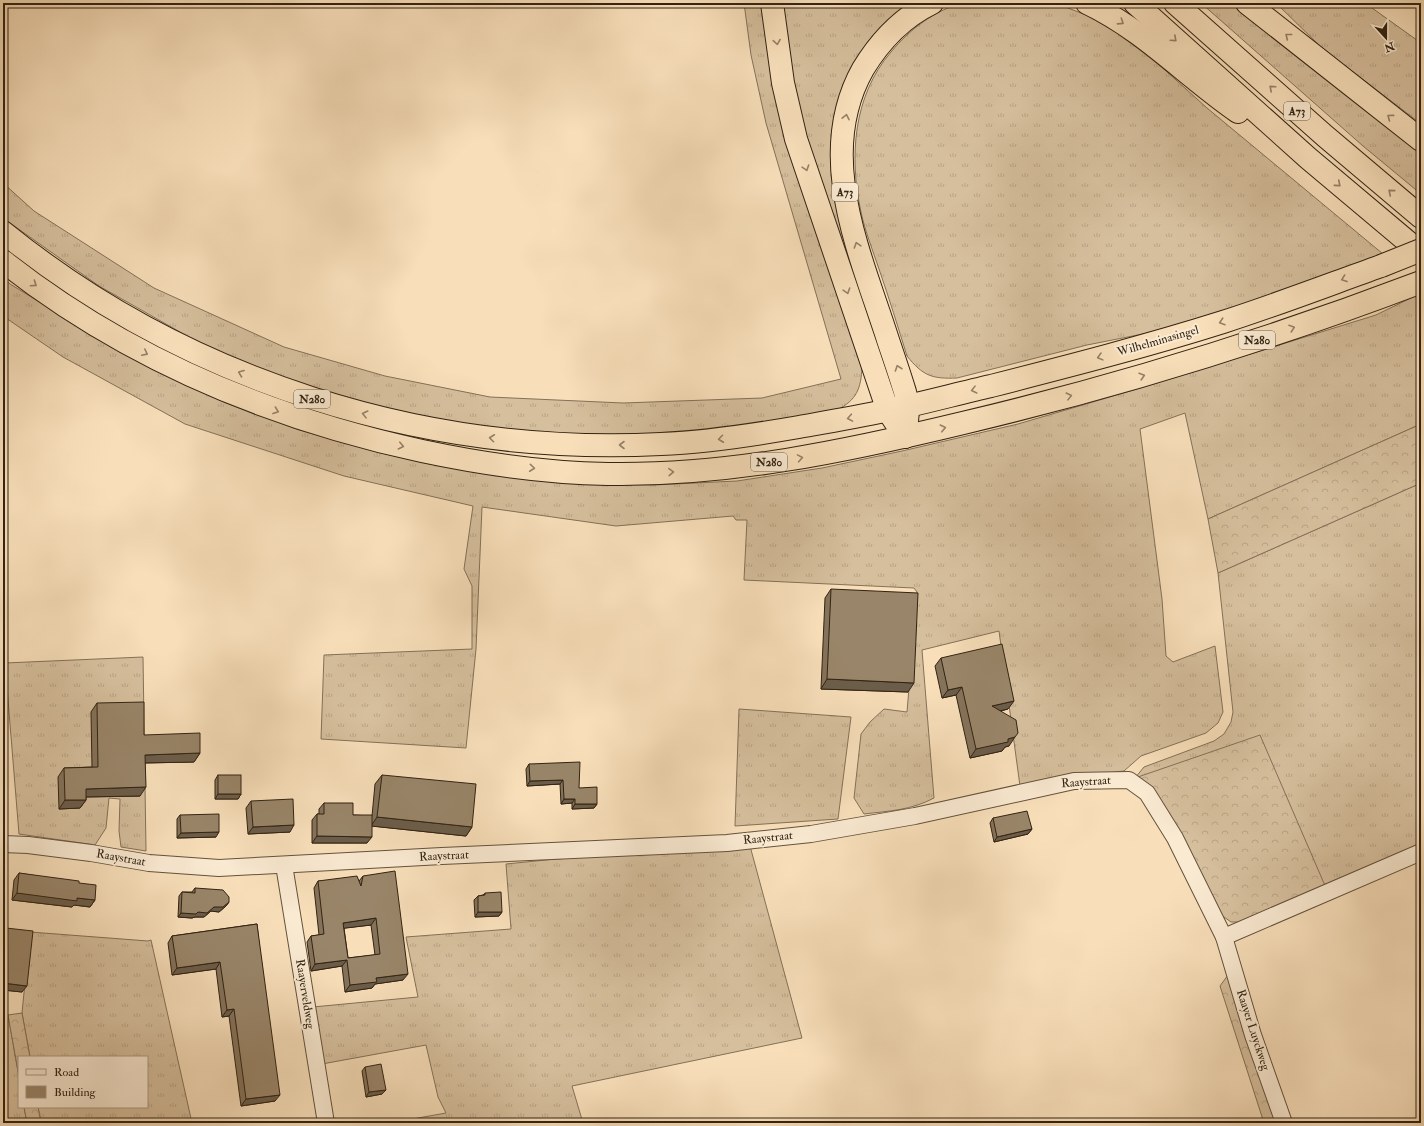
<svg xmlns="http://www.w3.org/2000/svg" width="1424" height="1126" font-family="'IM FELL Double Pica',serif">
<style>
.grass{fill:url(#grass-tufts);stroke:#847158}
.forest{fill:url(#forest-crowns);stroke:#847158}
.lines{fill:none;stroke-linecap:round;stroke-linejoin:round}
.minor-casing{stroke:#64523c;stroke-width:18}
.trunk-casing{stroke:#322312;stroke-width:24}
.motorway-casing{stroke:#322312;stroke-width:24}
.minor{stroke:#faead2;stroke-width:16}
.trunk{stroke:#f8dfba;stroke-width:22}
.motorway{stroke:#f8dfba;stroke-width:22}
.trunk-bridge-casing{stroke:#322312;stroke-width:24;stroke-linecap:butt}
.trunk-bridge{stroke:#f8dfba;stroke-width:22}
.wall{fill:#84725a;stroke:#322312;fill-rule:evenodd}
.shaded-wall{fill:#6b5d4a;stroke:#322312}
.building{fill:#998569;stroke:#322312;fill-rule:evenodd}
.oneway{stroke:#958166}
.labels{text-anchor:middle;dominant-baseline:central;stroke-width:4;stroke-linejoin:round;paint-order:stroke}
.shield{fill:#faead2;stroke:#6e5f4c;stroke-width:1}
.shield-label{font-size:11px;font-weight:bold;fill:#322312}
.street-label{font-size:12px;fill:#322312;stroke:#faead2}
</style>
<defs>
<pattern id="grass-tufts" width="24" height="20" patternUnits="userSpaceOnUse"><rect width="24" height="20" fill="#d6bf9d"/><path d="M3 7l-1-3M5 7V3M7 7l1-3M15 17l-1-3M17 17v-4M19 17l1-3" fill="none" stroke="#b8a486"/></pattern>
<pattern id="forest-crowns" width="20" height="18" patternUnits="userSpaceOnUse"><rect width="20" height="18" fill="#d6bf9d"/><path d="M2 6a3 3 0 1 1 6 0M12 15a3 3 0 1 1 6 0" fill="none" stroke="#b8a486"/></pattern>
</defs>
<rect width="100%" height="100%" fill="#f8dfba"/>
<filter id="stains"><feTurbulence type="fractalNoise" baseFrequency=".005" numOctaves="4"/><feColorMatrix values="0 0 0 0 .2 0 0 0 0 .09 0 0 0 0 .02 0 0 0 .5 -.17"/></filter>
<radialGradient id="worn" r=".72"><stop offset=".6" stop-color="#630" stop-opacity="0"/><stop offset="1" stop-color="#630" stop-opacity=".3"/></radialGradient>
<g class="grass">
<path d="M744 3H766L862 367C861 388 857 400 837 410L736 428 624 437 512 430 413 417 305 386 203 345 99 286 3 218V183L34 211 154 288 284 347 385 376 490 397 623 403 762 398 841 379 766 123 751 55Z"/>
<path d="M783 3H904L901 12 838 113 881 335 873 337 795 101Z"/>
<path d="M962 3H1055L1086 15 1135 43 1207 108 1383 254 1230 311 1158 331 1087 345 957 378C932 379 923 376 907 356 898 327 889 298 879 269 873 251 865 231 861 212 849 157 853 96 891 52 910 29 934 11 962 3Z"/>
<path d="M1201 3H1232L1421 154V194L1363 146Z"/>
<path d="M1276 3H1365L1421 43V124L1322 48Z"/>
<path d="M3 277 10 284 125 354 174 379 226 403 299 430 378 452 423 462 571 483 653 485 737 481 822 468 902 451 1018 424 1137 389 1376 315 1421 293V424L1208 519 1185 413 1140 429 1162 599 1166 656 1173 662 1215 646 1223 712 1218 723 1206 733 1141 756 1124 771 1057 779 1020 786 999 631 922 650 934 798C912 810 889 811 864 814L854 798 861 734 870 722 884 709 907 712 917 592 914 588 744 580 747 520H736L733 516 616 526 482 507 476 649 466 748 321 739 324 655 472 649V586L464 569 473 506 344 476 185 424 63 357 3 316Z"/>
<path d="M1421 483V844L1326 888 1135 778 1144 767 1214 741 1224 734 1231 722 1233 712 1218 573Z"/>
<path d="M143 657 146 851 121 847 119 831 120 799 109 798 106 828 95 845 19 834 5 663Z"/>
<path d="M739 709 851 717 838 819 735 826Z"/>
<path d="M750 846 802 1038 572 1086 583 1123H390L446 1113 438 1097 426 1045 322 1064 313 1007 418 997 406 937 511 929 506 864 556 859Z"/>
<path d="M30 932 148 941 151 940 192 1123H41L38 1107H147V1057H30L22 1013Z"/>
<path d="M3 1015H8L19 1077V1107H24L27 1123H3Z"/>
</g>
<g class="forest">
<path d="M1421 424V483L1218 573 1208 519Z"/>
<path d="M1260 735 1326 888 1247 922H1231L1217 912 1135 778Z"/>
<path d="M1228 975 1277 1123H1264L1220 986Z"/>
<path d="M22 1013 30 1057H19V1077L8 1015Z"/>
<path d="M24 1107H38L41 1123H27Z"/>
</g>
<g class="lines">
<g class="minor-casing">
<g id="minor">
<path d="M3 844 28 845 91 853 149 863 219 868 442 856 727 843 811 834 915 816 1074 781 1129 780 1147 793 1175 838 1224 937 1253 1035 1284 1123"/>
<path d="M284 865 326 1123"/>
<path d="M1224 937 1421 852"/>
</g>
</g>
<g class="trunk-casing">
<g id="trunk">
<path d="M3 232C187 381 425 456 661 444 708 442 753 435 799 427 827 422 856 417 885 411 920 404 956 394 991 386 1069 366 1147 346 1223 322 1276 305 1328 285 1381 266"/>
<path d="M3 261C126 358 270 418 422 451 483 464 546 473 608 474 728 476 847 451 963 423 1119 386 1271 339 1421 282"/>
</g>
</g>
<g class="motorway-casing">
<g id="motorway">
<path d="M772 3 783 83 796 139 888 411 905 437"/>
<path d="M1087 3C1144 30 1187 77 1238 112"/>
<path d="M1135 3 1308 158 1421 253"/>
<path d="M1175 3 1325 136 1421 217"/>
<path d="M1247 3 1421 140"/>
<path d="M905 437C906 427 908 417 908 407 908 402 906 397 905 392 900 375 894 358 888 340 861 255 814 156 863 69 880 41 903 17 932 3"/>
</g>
</g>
<use href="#minor" class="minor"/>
<use href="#trunk" class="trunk"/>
<use href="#motorway" class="motorway"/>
<g class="trunk-bridge-casing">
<path id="trunk-bridge" d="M1381 266 1421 250"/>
</g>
<use href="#trunk-bridge" class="trunk-bridge"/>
</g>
<g class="wall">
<path d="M831 589 908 692 821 689 825 598Z"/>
<path d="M941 658 1008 709 1001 711 1009 746 1005 747 1002 751 970 758 956 695 942 698 935 666Z"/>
<path d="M97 703 144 735 200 753 194 762 145 763 140 796 86 797V800L80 808 59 809 58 777 64 768 92 767 91 712Z"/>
<path d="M529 764 579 788 597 804 594 808 572 809V803L561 804 560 784 527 786 526 769Z"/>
<path d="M218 775 241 794 238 799H215V780Z"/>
<path d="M382 775 472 827 466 836 372 826 367 843H312V820L317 814H319V809L324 803 353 815 372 816 375 784Z"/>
<path d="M251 801 290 832 248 834 246 808Z"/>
<path d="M180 815 216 837 177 838V819Z"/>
<path d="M993 818 1032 829 1028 834 994 842 990 823Z"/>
<path d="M19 873 79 883 95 900 90 907 74 905 72 907 12 900 14 880Z"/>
<path d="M363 876 403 980 375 984 372 988 345 992 342 966 311 971 307 942 311 936 319 935 314 888 318 881H359ZM371 925 375 955 348 958 344 928Z"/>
<path d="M195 888 229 902 226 906 219 912 211 911 204 917H195L192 918 178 917 179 896 182 892H192Z"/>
<path d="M485 893 502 912 499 916 475 917 474 900 478 896 483 895Z"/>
<path d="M257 924 275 1101 241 1106 229 1016 222 1017 216 969 172 975 168 943 172 936Z"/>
<path d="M6 928 22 992 3 990V932Z"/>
<path d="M365 1067 382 1094 366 1097 362 1071Z"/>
</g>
<g class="shaded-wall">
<path d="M827 679 914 683 908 692 821 689Z"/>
<path d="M962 687 956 695 942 698 948 690Z"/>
<path d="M1014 701 1008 709 986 714 992 706Z"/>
<path d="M1015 737 1009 746 1005 747 1002 751 970 758 976 749 1008 739Z"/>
<path d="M200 753 194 762 139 763 145 755Z"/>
<path d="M563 780 560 784 527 786 530 781Z"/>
<path d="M146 787 140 796 80 797 86 789Z"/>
<path d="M218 794H241L238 799H215Z"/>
<path d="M564 799H575L572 803 561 804Z"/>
<path d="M65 800H86L80 808 59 809Z"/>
<path d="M575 804H597L594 808 572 809Z"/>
<path d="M377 817 472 827 466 836 371 826Z"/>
<path d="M294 825 290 832 248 834 253 827Z"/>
<path d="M1032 829 1028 834 994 842 997 837Z"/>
<path d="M219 832 216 837 177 838 181 833Z"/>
<path d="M317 836 372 837 367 843H312Z"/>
<path d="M17 893 77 898 95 900 90 907 74 905 72 907 12 900Z"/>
<path d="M229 902 226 906 219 912 211 911 204 917H195L192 918 178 917 181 913 198 912Z"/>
<path d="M478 912H502L499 916 475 917Z"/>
<path d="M376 918 371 925 338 929 343 923Z"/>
<path d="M347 960 342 966 311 971 315 964Z"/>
<path d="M220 962 216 969 172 975 177 968Z"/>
<path d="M408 974 403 980 375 984 372 988 345 992 350 985 376 978Z"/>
<path d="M3 983 27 986 22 992 3 990Z"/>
<path d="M234 1009 229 1016 222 1017 227 1010Z"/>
<path d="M386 1090 382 1094 366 1097 369 1092Z"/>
<path d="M280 1095 275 1101 241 1106 246 1099Z"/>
</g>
<g class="building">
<path d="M831 589 918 593 914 683 827 679Z"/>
<path d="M1002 644 1014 701 992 706 1016 720 1018 733 1015 737 1008 739V742L976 749 962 687 948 690 941 658Z"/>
<path d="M144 702V735L200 733V753L145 755 146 787 86 789V800H65L64 768 98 767 97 703Z"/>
<path d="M580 762 579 788 597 787V804H575V799H564L563 780 530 781 529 764Z"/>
<rect x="218" y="775" width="23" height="19"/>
<path d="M382 775 476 784 472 827 377 817Z"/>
<path d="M293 799 294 825 253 827 251 801Z"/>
<path d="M324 803H353V815H372V837L317 836V814H324Z"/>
<path d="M1027 811 1032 829 997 837 993 818Z"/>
<path d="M219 814V832L181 833 180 815Z"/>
<path d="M395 871 408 974 376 978 377 982 350 985 347 960 315 964 311 936 324 934 318 881 357 876 361 886 363 876ZM376 918 380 954 348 958 343 923Z"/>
<path d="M19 873 79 881V883L96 885 95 900 77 898V901L17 893Z"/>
<path d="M195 888 223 890 229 897V902L223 907H214L207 913 198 912 196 914 181 913 182 892 195 893Z"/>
<path d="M501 892 502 912H478V896L485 895V893Z"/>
<path d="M257 924 280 1095 246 1099 234 1009 227 1010 220 962 177 968 172 936Z"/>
<path d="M6 928 33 931 27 986 3 983V953Z"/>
<path d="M381 1064 386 1090 369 1092 365 1067Z"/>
</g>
<defs><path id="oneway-chevron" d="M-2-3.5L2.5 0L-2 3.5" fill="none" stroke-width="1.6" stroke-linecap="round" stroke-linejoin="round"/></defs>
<g class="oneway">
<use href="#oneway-chevron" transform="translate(1121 22) rotate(33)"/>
<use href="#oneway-chevron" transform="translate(1288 36) rotate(-141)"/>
<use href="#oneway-chevron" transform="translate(1174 39) rotate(42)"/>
<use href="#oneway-chevron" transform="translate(777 42) rotate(81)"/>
<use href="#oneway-chevron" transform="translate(1272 88) rotate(-138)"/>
<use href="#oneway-chevron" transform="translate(846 117) rotate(-78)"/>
<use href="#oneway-chevron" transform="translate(1390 117) rotate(-143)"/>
<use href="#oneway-chevron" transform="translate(806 168) rotate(72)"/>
<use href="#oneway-chevron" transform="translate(1338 184) rotate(40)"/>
<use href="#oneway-chevron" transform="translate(1391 192) rotate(-140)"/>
<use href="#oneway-chevron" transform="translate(857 245) rotate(-108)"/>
<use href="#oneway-chevron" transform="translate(1344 279) rotate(160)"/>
<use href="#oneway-chevron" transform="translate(34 284) rotate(34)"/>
<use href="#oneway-chevron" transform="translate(847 291) rotate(72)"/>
<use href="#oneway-chevron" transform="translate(1222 322) rotate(162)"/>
<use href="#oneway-chevron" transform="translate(1292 328) rotate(-19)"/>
<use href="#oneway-chevron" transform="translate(145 353) rotate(27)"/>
<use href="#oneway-chevron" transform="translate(1100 357) rotate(165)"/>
<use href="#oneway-chevron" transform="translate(898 368) rotate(-109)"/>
<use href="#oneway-chevron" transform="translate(241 373) rotate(-159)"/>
<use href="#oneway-chevron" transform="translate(1142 376) rotate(-17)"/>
<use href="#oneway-chevron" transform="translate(974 390) rotate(166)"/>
<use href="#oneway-chevron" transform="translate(1069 396) rotate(-14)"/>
<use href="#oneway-chevron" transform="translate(276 411) rotate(20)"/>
<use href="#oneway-chevron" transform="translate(365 414) rotate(-166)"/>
<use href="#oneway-chevron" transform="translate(850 418) rotate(170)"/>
<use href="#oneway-chevron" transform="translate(943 428) rotate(-13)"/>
<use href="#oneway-chevron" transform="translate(492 438) rotate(-173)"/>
<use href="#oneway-chevron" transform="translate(721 439) rotate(173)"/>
<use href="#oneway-chevron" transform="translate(622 445) rotate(-180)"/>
<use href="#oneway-chevron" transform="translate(401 446) rotate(13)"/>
<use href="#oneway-chevron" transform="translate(800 458) rotate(-10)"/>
<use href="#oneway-chevron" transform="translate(532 468) rotate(6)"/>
<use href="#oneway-chevron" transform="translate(671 472) rotate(-2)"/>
</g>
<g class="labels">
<g class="shield">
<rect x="1284" y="102" width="26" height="18" rx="3"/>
<rect x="832" y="183" width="26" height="18" rx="3"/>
<rect x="1239" y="331" width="36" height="18" rx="3"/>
<rect x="294" y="390" width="36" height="18" rx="3"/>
<rect x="751" y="453" width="36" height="18" rx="3"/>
</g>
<g class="shield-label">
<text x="1297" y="111">A73</text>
<text x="845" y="192">A73</text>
<text x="1257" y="340">N280</text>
<text x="312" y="399">N280</text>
<text x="769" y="462">N280</text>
</g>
<g class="street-label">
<text transform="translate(1158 341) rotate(-16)">Wilhelminasingel</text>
<text transform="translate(1086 782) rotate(-4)">Raaystraat</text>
<text transform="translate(768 838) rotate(-6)">Raaystraat</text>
<text transform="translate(444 856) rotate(-3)">Raaystraat</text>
<text transform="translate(121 858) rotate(10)">Raaystraat</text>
<text transform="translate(305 994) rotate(81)">Raayerveldweg</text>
<text transform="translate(1253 1030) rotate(72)">Raayer Luyckweg</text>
</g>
</g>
<rect width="1424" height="1126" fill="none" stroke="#f8dfba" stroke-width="16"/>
<rect x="4" y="4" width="1416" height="1118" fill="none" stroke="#322312" stroke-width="2"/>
<rect x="8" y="8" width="1408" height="1110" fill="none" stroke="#322312"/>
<rect x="18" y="1056" width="130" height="52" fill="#faead2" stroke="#aa9a85"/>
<rect x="26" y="1069" width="20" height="6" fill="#faead2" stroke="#aa9a85"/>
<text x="54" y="1076" font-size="12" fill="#322312">Road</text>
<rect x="26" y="1086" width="20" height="12" fill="#998569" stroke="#aa9a85"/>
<text x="54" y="1096" font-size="12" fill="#322312">Building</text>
<g transform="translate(1386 38) rotate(159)" stroke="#faead2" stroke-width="3" paint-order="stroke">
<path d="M0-3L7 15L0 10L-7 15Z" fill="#322312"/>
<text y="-6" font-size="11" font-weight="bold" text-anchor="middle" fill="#322312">N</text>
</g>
<rect width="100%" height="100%" filter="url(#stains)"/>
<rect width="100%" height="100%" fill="url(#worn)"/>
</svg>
